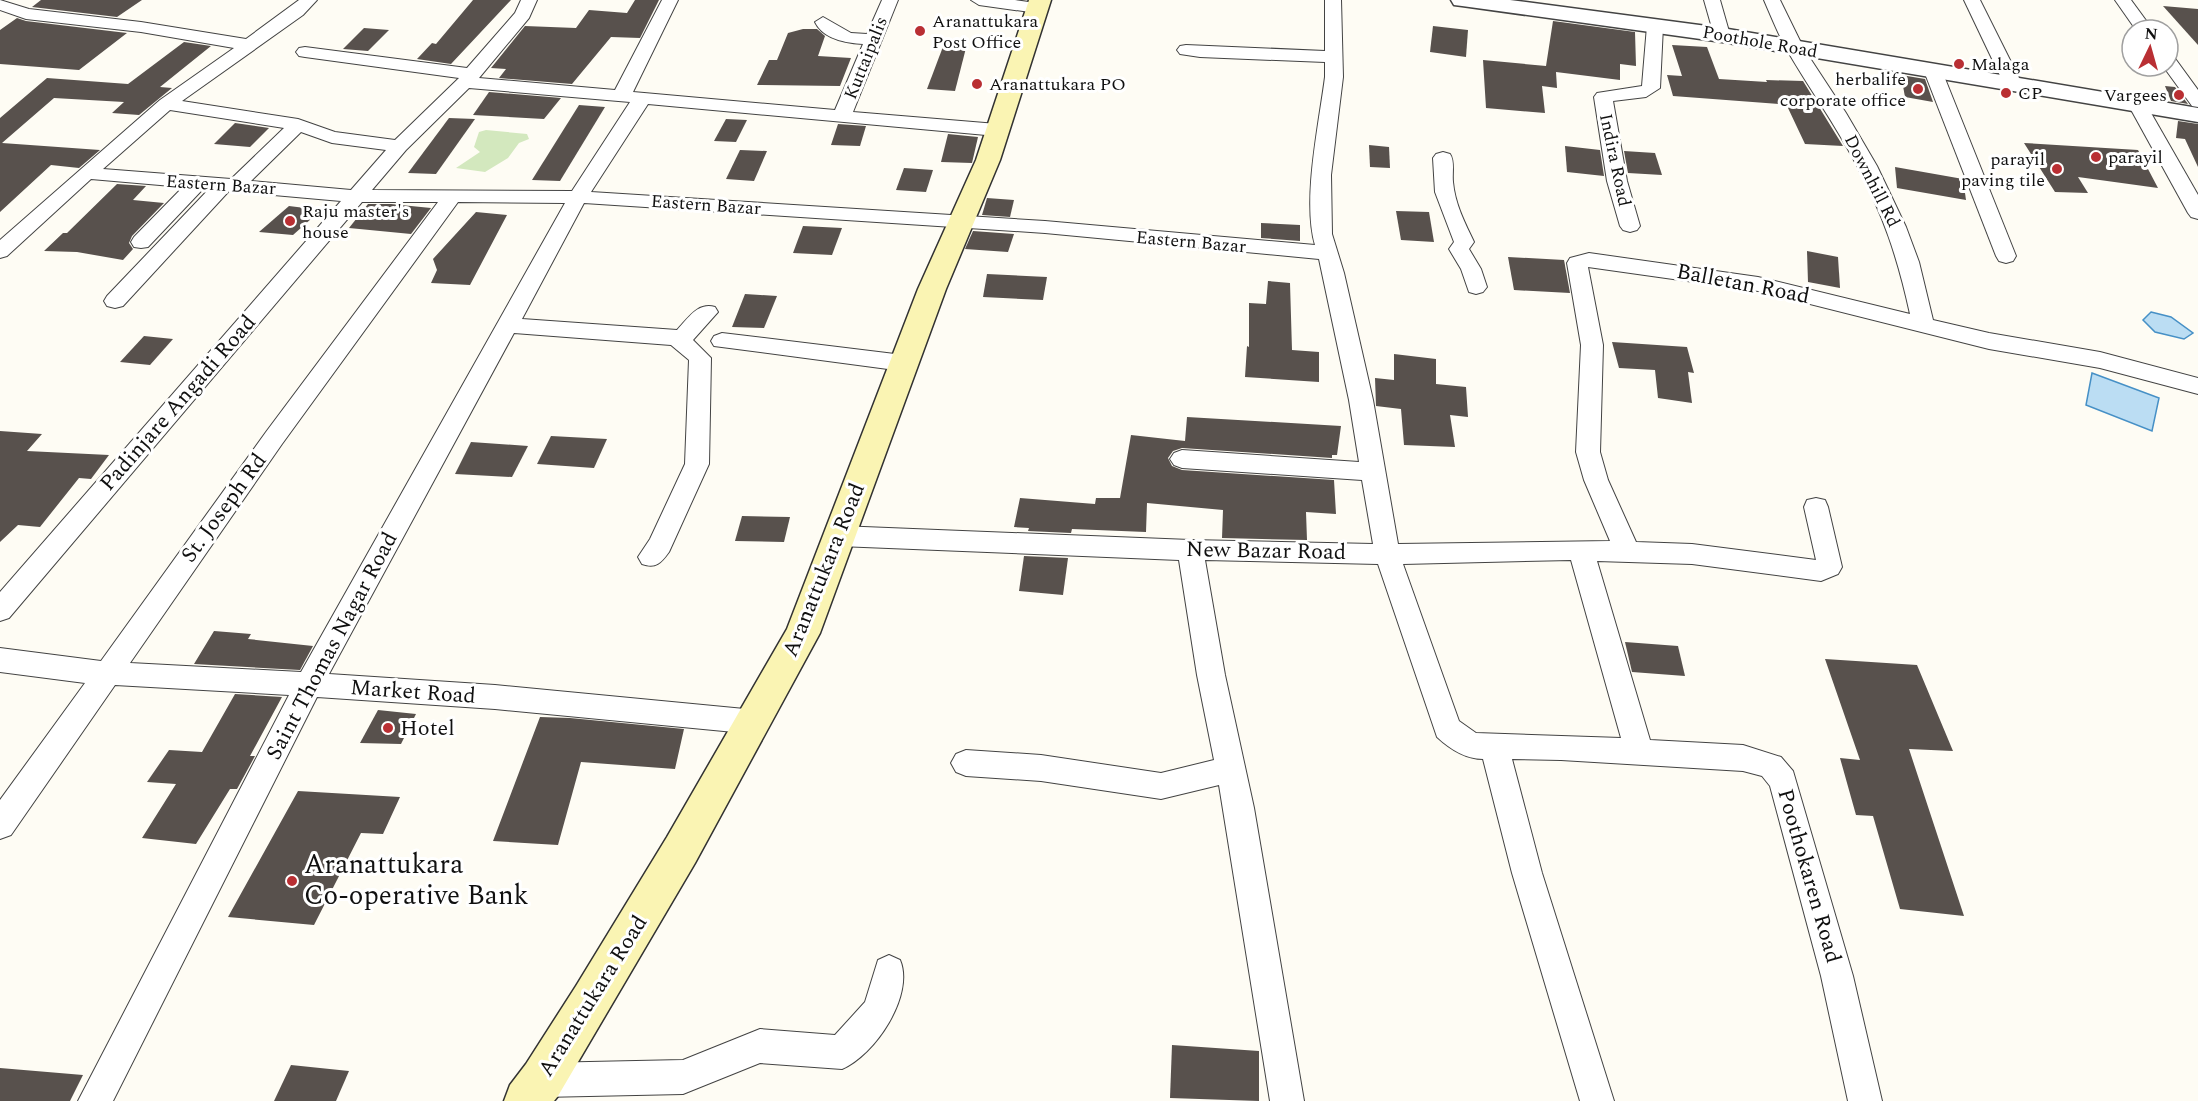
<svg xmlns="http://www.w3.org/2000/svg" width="2198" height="1101" font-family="Spectral,serif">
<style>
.green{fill:#d3e8be}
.water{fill:#bbddf3;stroke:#4690c6;stroke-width:1.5}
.building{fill:#58514d}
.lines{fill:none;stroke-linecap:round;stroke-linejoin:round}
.minor-casing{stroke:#434343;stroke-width:2}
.tertiary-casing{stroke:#434343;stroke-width:3}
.secondary-casing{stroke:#323232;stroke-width:3}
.minor{fill:#fff;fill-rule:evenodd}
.tertiary{fill:#fff;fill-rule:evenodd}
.secondary{fill:#faf4b3;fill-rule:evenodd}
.poi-dot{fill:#b92f33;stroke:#fff;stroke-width:2}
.labels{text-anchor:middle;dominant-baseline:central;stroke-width:6;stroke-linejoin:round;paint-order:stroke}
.far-poi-label{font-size:18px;fill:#101010;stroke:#fff;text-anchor:start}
.far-street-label{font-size:18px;fill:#101010;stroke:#fff}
.street-label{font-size:22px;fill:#101010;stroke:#fff}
.poi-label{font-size:22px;fill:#101010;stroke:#fff;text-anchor:start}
.near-poi-label{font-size:27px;fill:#101010;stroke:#fff;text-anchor:start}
</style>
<rect width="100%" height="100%" fill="#fefcf4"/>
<path class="green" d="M486 130 527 134 529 139 519 143 508 158 485 172 456 168 480 152 474 147 479 132Z"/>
<g class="water">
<path d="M2151 312 2171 317 2193 333 2184 339 2155 332 2143 320Z"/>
<path d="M2092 373 2159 398 2152 431 2086 405Z"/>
</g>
<g class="building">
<path d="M41 0H142L117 17 32 7Z"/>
<path d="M473 0H511L451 64 417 59 432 43 436 44Z"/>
<path d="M635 0H659L640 38 611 37 572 84 499 78 506 69 491 68 525 26 576 28 589 10 627 13Z"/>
<path d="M2163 6 2198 9V45Z"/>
<path d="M17 18 26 21 127 33 79 70 0 64V30Z"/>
<path d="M1553 21 1635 32 1636 66 1620 64V80L1556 72 1557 88 1542 86 1545 113 1486 108 1483 60 1546 66Z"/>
<path d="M1433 26 1468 30 1466 57 1430 52Z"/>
<path d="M364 28 389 30 368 51 343 49Z"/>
<path d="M803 29H817L825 36 818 56 851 58 840 86 757 85 769 60H777L788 33Z"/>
<path d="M184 42 211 46 160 87 172 88 139 115 112 113 124 102 54 98 2 143 100 150 79 168 51 165 0 212V118L47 78 128 84Z"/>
<path d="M944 44H967L955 91 927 89Z"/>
<path d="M1672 45 1707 47 1719 79 1767 82 1766 80 1803 81 1843 146 1805 144 1788 108H1781L1779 104 1673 96 1667 75 1682 76Z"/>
<path d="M1901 75 1925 79 1933 102 1905 97Z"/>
<path d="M2165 86 2175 87 2188 104 2171 101Z"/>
<path d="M489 92 561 98 544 119 473 115Z"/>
<path d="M579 105 605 107 560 181 532 180Z"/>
<path d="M449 118 475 119 436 174 408 173Z"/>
<path d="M726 119 747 120 736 142 714 141Z"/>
<path d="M2178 121 2198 124V167L2185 139 2176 138Z"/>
<path d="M235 123 269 128 250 147 214 144Z"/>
<path d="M838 124 866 126 860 146 831 145Z"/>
<path d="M948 134 978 137 972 163 941 162Z"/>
<path d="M2024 143 2138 150 2158 188 2078 177 2088 193 2055 192Z"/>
<path d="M1369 145 1389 147 1390 168 1370 167Z"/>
<path d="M1565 146 1600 150 1604 176 1567 172Z"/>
<path d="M740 150 767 151 754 181 726 179Z"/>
<path d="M1624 151 1655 153 1662 175 1628 173Z"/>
<path d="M1895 167 1963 179 1966 200 1897 188Z"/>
<path d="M904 168 933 170 926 192 896 190Z"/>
<path d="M117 184 146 186 133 200 164 203 132 236 129 243 133 249 123 260 77 252 44 251 63 233H67Z"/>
<path d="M987 198 1014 200 1010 217 982 215Z"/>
<path d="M368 204H391L431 208 411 234 349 228Z"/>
<path d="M289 206 321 210 293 235 259 232Z"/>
<path d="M1396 211 1429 212 1434 242 1401 240Z"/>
<path d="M476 212 507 215 470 285 431 283 437 270 433 259Z"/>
<path d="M1261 223 1300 225V241L1261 238Z"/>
<path d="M803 226 842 228 832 255 793 253Z"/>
<path d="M973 231 1014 234 1008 252 965 249Z"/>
<path d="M1807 251 1838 257 1840 288 1808 282Z"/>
<path d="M1508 257 1564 260 1570 293 1514 290Z"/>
<path d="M987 274 1047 277 1043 300 983 297Z"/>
<path d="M1268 281 1290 283 1292 350 1319 352V382L1245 377 1247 346 1249 347V303L1266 304Z"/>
<path d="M745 294 777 296 764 328 732 327Z"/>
<path d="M144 336 173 339 150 365 120 362Z"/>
<path d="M1612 342 1687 347 1694 373 1688 372 1692 403 1658 398 1655 370 1619 368Z"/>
<path d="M1394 354 1436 359V384L1466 387 1468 417 1450 415 1455 447 1404 445 1401 409 1376 406 1375 378 1394 380Z"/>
<path d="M1187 417 1341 426 1337 455H1332V458L1182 448 1173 451 1168 458 1172 466 1182 470 1334 480 1336 514 1306 512 1307 540 1222 538 1223 510 1147 503 1146 532 1072 529 1071 533 1028 531 1029 528 1014 527 1020 498 1095 504 1096 498H1120L1131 435 1185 441Z"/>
<path d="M0 431 42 434 27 451 109 455 91 479 79 478 40 527 18 525 0 542Z"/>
<path d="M551 436 607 439 594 468 537 464Z"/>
<path d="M471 442 528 446 512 477 455 474Z"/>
<path d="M742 516 790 517 784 542 735 541Z"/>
<path d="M1024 556 1068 558 1063 595 1019 591Z"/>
<path d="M214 631 251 634 248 639 313 646 300 670 194 664Z"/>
<path d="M1625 642 1678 646 1685 676 1632 672Z"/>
<path d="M1825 659 1917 665 1953 751 1909 749 1964 916 1900 909 1873 816 1856 815 1840 758 1860 760Z"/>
<path d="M235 694 282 697 250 756H255L237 789H230L196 844 142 838 176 784 147 782 169 750 202 752Z"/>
<path d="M378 710 416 714 401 744 360 743Z"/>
<path d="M540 717 570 718 684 729 675 769 581 762 558 845 493 841Z"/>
<path d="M298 791 400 797 383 834 361 833 314 925 228 917Z"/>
<path d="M1172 1045 1259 1051V1101L1170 1098Z"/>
<path d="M291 1065 349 1071 336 1101H274Z"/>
<path d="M0 1068 83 1075 70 1101H0Z"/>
</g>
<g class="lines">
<g class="minor-casing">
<g id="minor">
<path d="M0 0 29 9 141 22 246 39 299 0H317L303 15 182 101 298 119 335 132 395 140 459 78 305 57 299 56 296 52 299 48 305 47 467 68 515 13 521 0H537L529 18 479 78 615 90 662 0H678L633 92 835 110 863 44C846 43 823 39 815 22L823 17 851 33 867 34 882 0H898L853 112 997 124 1004 126 1006 130 1004 134 997 136 648 104 591 192 1045 221 1315 245C1302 200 1319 124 1325 77V62L1200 57 1180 54 1177 50 1180 46 1186 45 1325 51V0H1341L1343 77 1331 175 1332 234 1344 273 1373 400 1398 544 1610 541 1584 480 1576 452 1581 345 1567 263 1570 258 1589 253 1758 277 1910 314C1898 259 1883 213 1856 164 1835 124 1809 88 1787 50 1778 34 1771 16 1764 0H1780L1804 49 1846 113 1877 166 1906 227 1919 262 1933 320 1989 333 2100 352 2198 378V394L2100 368 1989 349 1758 291 1588 267 1603 345 1600 452 1608 480 1636 542 1692 544 1816 560 1804 507 1807 500 1816 498 1825 500 1828 507 1842 567 1838 574 1821 581 1692 564 1597 561 1650 740 1743 745 1781 757 1793 771 1853 976 1882 1101H1848L1821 976 1770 786 1762 776 1743 771 1561 760 1512 759 1542 873 1614 1101H1580L1512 873 1483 759C1465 759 1450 749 1437 737L1378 564 1205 560 1225 675 1254 808 1304 1101H1270L1219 785 1161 799 1041 781 966 776 956 772 951 763 956 754 966 750 1041 755 1161 773 1214 760 1197 675 1179 560 839 546 830 543 826 536 830 529 839 526 1190 540 1373 544 1362 480 1182 468 1174 465 1170 459 1174 453 1182 450 1359 462 1349 400 1319 259 1045 233 584 203 522 319 677 330C688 319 697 302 715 307L718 312 693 340 711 358 709 464 669 552C661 563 656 569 642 564L638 557 650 539 685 464 689 360 671 345 514 333 329 674 495 685 755 710 765 713 769 722 765 731 755 734 495 709 317 697 113 1101H78L289 695 115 685 11 835 0 839V800L85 683 0 672V648L101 661 266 432 438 202H362L9 618 0 621V592L341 201 229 191 123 306 115 308 107 306 104 301 107 296 209 189H203L148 247 141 248 134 247 131 242 134 237 183 187 91 179 7 256 0 258V240L160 100 234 48 141 32 26 19 0 10ZM469 88 630 102 572 191 372 190 406 150ZM170 110 284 128 231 179 103 169ZM301 132 332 143 386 150 351 190 251 181ZM458 202 565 203 301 672 130 663 282 444ZM1571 560 1621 738 1476 733 1459 721 1403 564Z"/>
<path d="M971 0H1015L1043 4 1045 8 1037 13 979 5Z"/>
<path d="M1704 0H1720L1730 35 1728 39H1716L1714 35Z"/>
<path d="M1964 0H1980L2022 84 2019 88H2007L2004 84Z"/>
<path d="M2115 0H2131L2153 30H2136Z"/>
<path d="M1655 21 1663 26 1660 88 1646 97 1613 101 1627 181 1640 226 1637 230 1630 232 1623 230 1620 226 1607 181 1594 97 1597 93 1642 86 1647 26Z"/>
<path d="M2168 56 2174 57 2198 90V107L2192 106 2163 66H2168Z"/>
<path d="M1933 66 1939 67 1942 71 2016 256 2013 261 2006 263 1999 261 1996 256 1924 71 1927 67Z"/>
<path d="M2138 101 2144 102 2147 106 2198 195V219L2191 217 2188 213 2129 106 2132 102Z"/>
<path d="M1443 152 1450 154C1455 161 1452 173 1453 182 1455 204 1465 223 1474 242L1469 249 1481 269 1487 287 1483 292 1476 294 1469 292 1461 269 1449 249 1454 242 1435 192 1433 158 1436 154Z"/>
<path d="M722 333 903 355 911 358 914 363 911 368 903 371 714 346 711 341 714 336Z"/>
<path d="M889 955 900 960C915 995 875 1055 842 1069L760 1063 683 1094 542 1097 530 1092 525 1080 530 1068 542 1063 683 1060 760 1029 835 1035 865 1002 878 960Z"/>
</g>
</g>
<g class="tertiary-casing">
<path id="tertiary" d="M1451 0H1510L1722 28 2198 108V122L1722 42 1462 6 1454 5Z"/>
</g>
<g class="secondary-casing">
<path id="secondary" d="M1029 0H1051L1000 160 946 289 820 633 695 863 558 1096 554 1101H504L510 1085 526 1064 576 986 667 837 787 629 918 289 976 160Z"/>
</g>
<use href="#minor" class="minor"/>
<use href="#tertiary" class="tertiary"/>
<use href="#secondary" class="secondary"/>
</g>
<g class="poi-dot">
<circle cx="920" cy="31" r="6"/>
<circle cx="1959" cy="64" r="6"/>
<circle cx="977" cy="84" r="6"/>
<circle cx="1918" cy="89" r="6"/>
<circle cx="2006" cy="93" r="6"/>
<circle cx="2179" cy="95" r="6"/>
<circle cx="2096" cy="157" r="6"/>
<circle cx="2057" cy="169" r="6"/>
<circle cx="290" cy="221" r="6"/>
<circle cx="388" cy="728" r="6"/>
<circle cx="292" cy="881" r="6"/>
</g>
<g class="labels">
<g class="far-poi-label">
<text x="932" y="21">Aranattukara<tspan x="932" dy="21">Post Office</tspan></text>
<text x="1971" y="64">Malaga</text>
<text x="1906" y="79" text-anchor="end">herbalife<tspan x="1906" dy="21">corporate office</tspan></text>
<text x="989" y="84">Aranattukara PO</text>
<text x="2018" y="93">CP</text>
<text x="2167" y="95" text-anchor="end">Vargees</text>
<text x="2108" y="157">parayil</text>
<text x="2045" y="159" text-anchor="end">parayil<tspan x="2045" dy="21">paving tile</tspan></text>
<text x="302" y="211">Raju master's<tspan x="302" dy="21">house</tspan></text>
</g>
<g class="far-street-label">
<text transform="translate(1760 42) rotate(10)">Poothole Road</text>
<text transform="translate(866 58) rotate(-68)">Kuttaipalis</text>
<text transform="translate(1615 160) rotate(78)">Indira Road</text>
<text transform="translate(1872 181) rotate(63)">Downhill Rd</text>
<text transform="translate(221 185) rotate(4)">Eastern Bazar</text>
<text transform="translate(706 205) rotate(4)">Eastern Bazar</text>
<text transform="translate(1191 242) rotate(5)">Eastern Bazar</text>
</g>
<g class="street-label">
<text transform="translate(1743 284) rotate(11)">Balletan Road</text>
<text transform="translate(178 403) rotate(-49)">Padinjare Angadi Road</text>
<text transform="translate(224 508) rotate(-54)">St. Joseph Rd</text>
<text transform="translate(1266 551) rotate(1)">New Bazar Road</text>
<text transform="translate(824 570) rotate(-68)">Aranattukara Road</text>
<text transform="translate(332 646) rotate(-62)">Saint Thomas Nagar Road</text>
<text transform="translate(413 692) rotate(4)">Market Road</text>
<text transform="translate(1809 876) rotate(74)">Poothokaren Road</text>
<text transform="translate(593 996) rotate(-58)">Aranattukara Road</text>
</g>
<g class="poi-label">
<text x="400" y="728">Hotel</text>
</g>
<g class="near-poi-label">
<text x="304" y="865">Aranattukara<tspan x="304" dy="31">Co-operative Bank</tspan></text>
</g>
</g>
<g transform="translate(2150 48) rotate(5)"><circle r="28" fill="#ffffff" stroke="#9f9f9f" stroke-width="1.5"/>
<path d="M0-4.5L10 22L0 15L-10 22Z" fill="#b92f33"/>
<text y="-9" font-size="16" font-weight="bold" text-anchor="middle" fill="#101010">N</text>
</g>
</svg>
